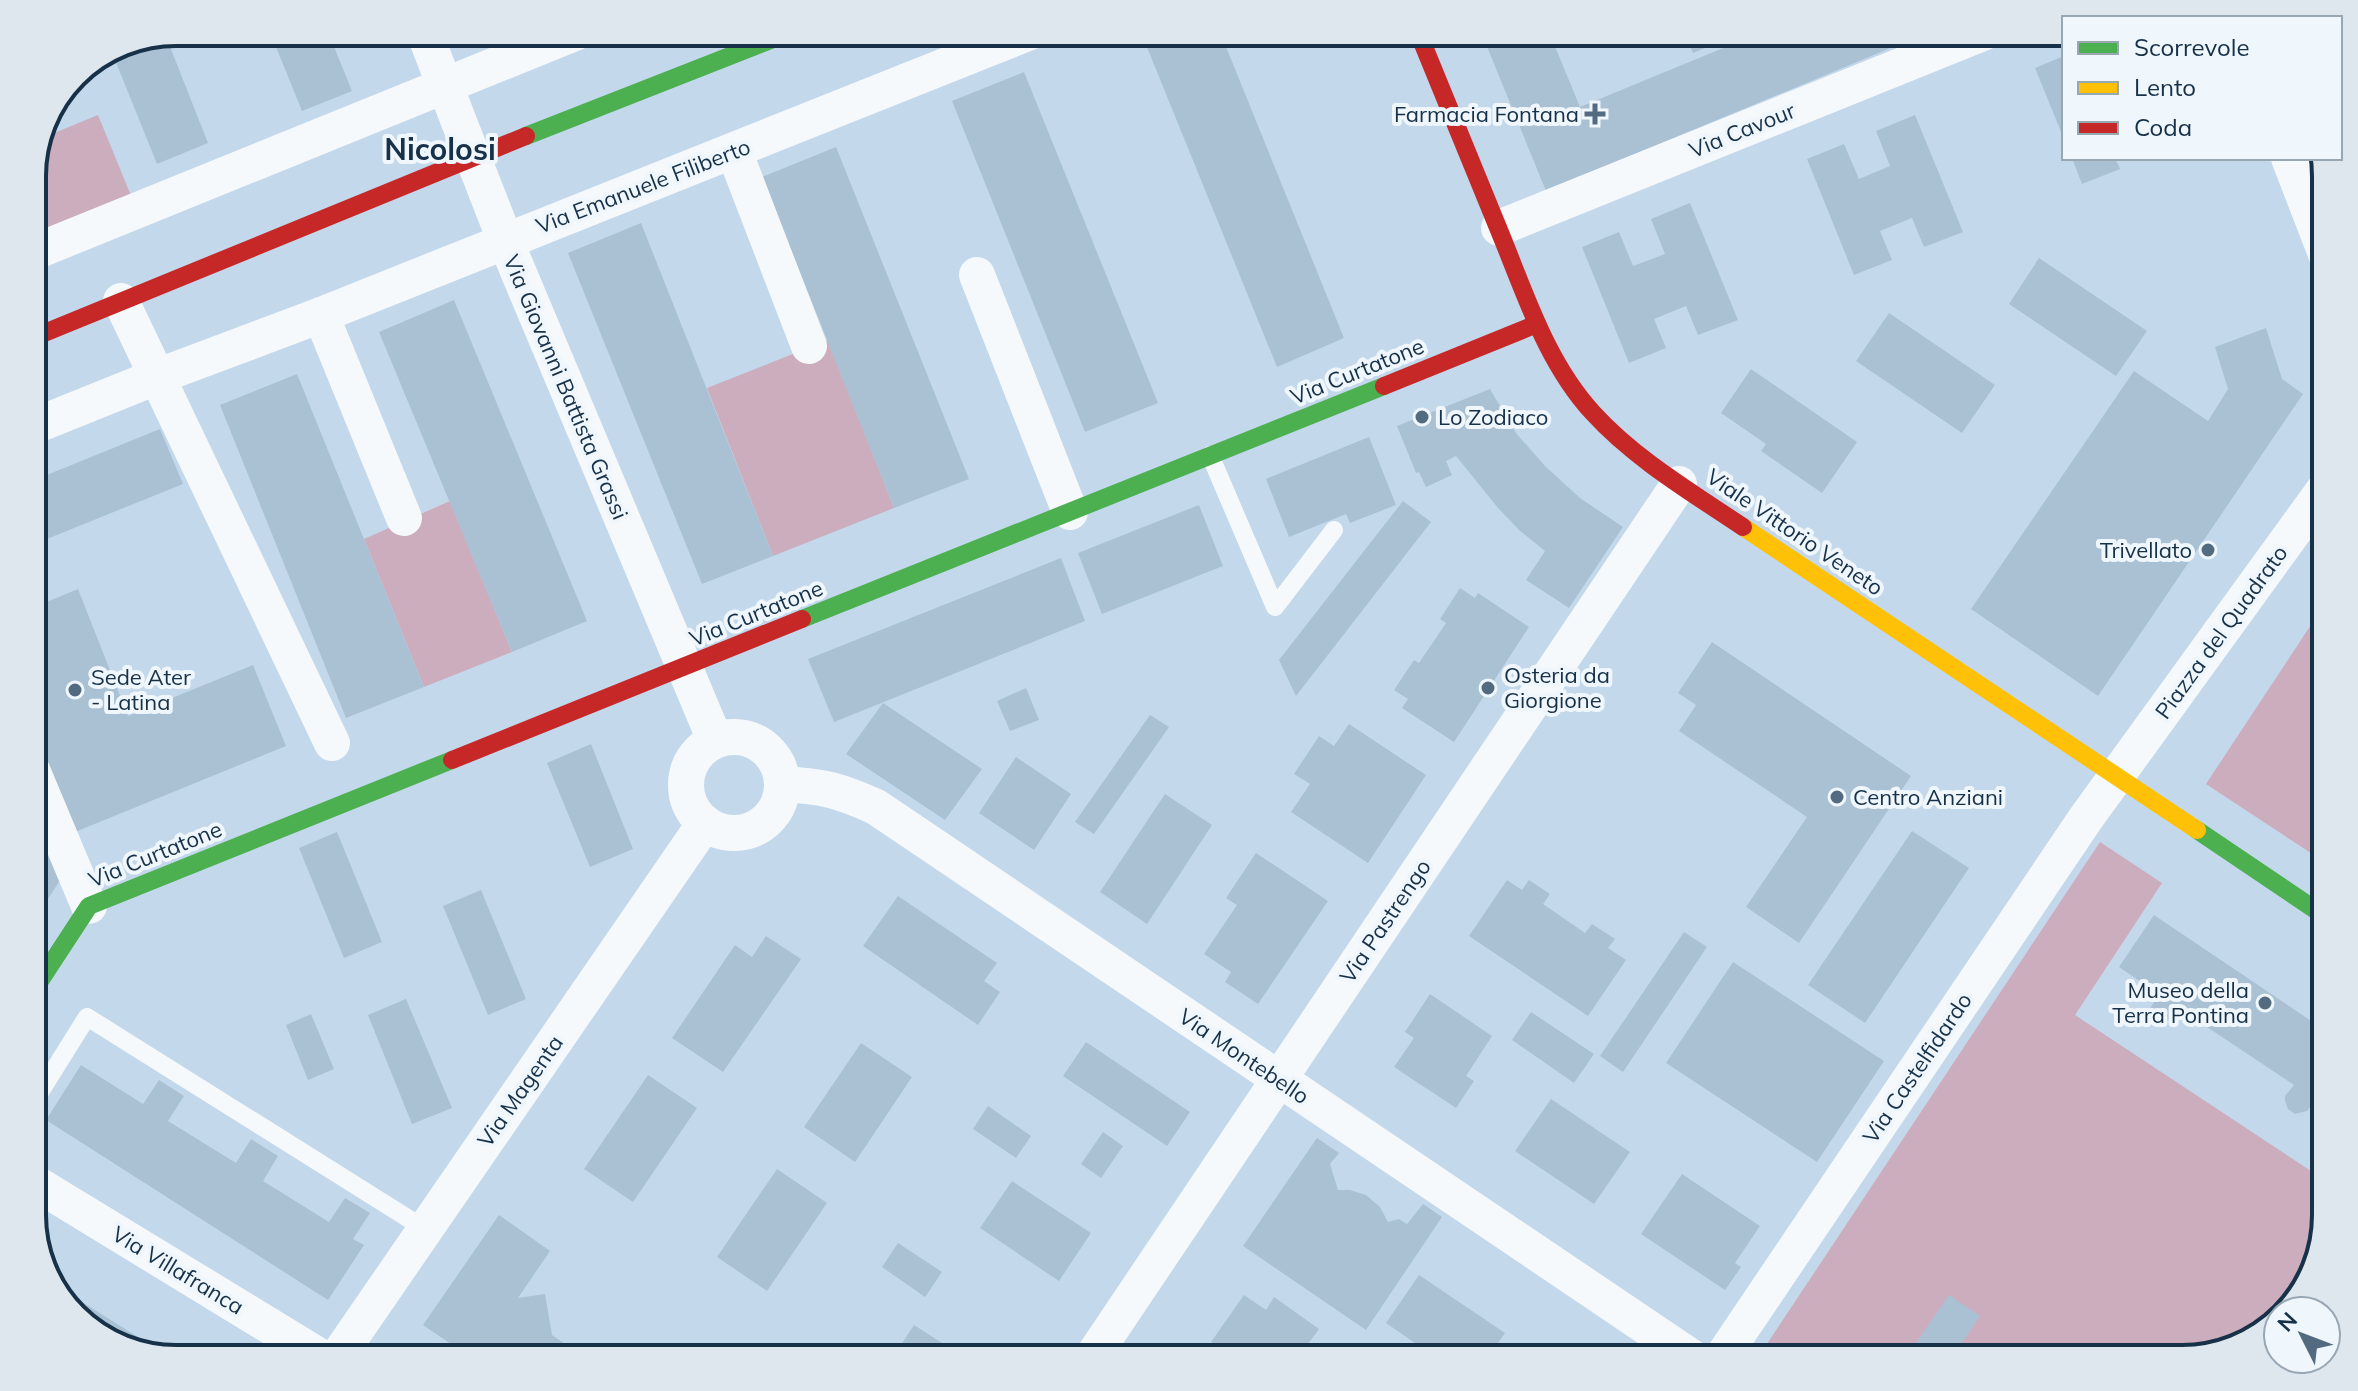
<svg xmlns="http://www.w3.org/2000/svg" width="2358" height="1391" font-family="Mulish,sans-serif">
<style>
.green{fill:#ccadbe}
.building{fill:#aac1d4}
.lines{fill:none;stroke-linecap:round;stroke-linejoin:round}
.lane{stroke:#f6f9fc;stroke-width:18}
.street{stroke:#f6f9fc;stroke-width:36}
.fast{stroke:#4caf50;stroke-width:18}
.slow{stroke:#ffc107;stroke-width:18}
.jam{stroke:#c62828;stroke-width:18}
.poi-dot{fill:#536b81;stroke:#eff6fc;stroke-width:3}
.labels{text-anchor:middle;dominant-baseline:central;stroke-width:8;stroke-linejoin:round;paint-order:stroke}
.poi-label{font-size:22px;fill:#163148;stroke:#eff6fc;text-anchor:start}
.street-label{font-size:22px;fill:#163148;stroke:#eff6fc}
.district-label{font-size:30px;font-weight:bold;fill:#163148;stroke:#eff6fc}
.rim{fill:none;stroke:#163148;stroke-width:4}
</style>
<rect width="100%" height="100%" fill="#c3d8eb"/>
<g class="green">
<path d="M98 115 134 203 32 244V167L47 136Z"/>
<path d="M828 340 894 508 773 556 707 388Z"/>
<path d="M450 501 512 652 424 687 364 539Z"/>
<path d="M2326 602V863L2206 784Z"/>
<path d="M2100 842 2162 883 2075 1015 2326 1181V1216L2306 1287 2283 1311H2278V1316L2254 1339 2183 1359H1757Z"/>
</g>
<g class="building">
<path d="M270 32H328L352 91 302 111Z"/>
<path d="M1150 32H1220L1344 338 1277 367 1142 35Z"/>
<path d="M1481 32H1549L1580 107 1762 32H1929L1546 191Z"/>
<path d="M1601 32H1645L1607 48Z"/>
<path d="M1684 32H1738L1739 34 1693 53Z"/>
<path d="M165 34 208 143 157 164 111 50 121 43Z"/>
<path d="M2064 56V139L2035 68Z"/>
<path d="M1024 72 1158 403 1085 432 952 101Z"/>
<path d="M1915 115 1963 232 1924 247 1912 218 1880 231 1892 260 1854 275 1807 159 1844 144 1859 179 1890 166 1876 131Z"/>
<path d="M836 147 969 479 894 508 762 177Z"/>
<path d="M2072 158H2115L2120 169 2082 184Z"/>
<path d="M1690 203 1738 320 1698 335 1686 306 1654 319 1666 348 1629 363 1582 247 1619 232 1633 266 1665 254 1651 219Z"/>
<path d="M641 223 773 556 702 584 568 253Z"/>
<path d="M2039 258 2147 331 2116 376 2009 304Z"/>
<path d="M454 300 587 621 512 652 379 332Z"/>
<path d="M1889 313 1995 385 1962 433 1856 361Z"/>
<path d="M2266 328 2282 379 2303 394 2098 696 1971 609 2134 371 2208 421 2228 389 2215 347Z"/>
<path d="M1751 369 1857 442 1822 493 1761 451 1766 444 1721 413Z"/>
<path d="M297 374 424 687 346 718 220 405Z"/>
<path d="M1490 389 1516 433 1545 466 1580 498 1623 527 1569 608 1526 580 1545 551 1519 530 1498 508 1456 456 1446 461 1452 475 1426 487 1419 472 1416 473 1397 426Z"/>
<path d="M160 429 183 484 32 545V481Z"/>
<path d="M1369 437 1396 505 1350 523 1346 514 1289 537 1266 479Z"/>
<path d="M1403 501 1431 522 1296 696 1279 660Z"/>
<path d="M1199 505 1223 566 1102 614 1078 553Z"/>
<path d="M1061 558 1085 621 834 722 808 659Z"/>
<path d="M1460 588 1475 598 1478 593 1529 627 1454 742 1402 708 1408 699 1394 690 1414 660 1419 663 1446 623 1440 619Z"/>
<path d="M78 589 128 716 253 665 286 746 75 832 32 726V608Z"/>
<path d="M1712 642 1911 776 1799 943 1746 907 1807 817 1679 731 1696 705 1678 693Z"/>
<path d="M1026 688 1039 720 1010 731 997 701Z"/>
<path d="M883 703 982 769 945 820 846 754Z"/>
<path d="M1150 715 1169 727 1094 834 1075 822Z"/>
<path d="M1349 724 1426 775 1368 863 1291 812 1310 784 1294 774 1319 736 1334 746Z"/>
<path d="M591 744 633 849 590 867 547 763Z"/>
<path d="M1016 757 1071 794 1034 850 979 813Z"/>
<path d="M1165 794 1212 825 1147 924 1100 892Z"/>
<path d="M32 805 62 877 32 924Z"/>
<path d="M1912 831 1969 868 1865 1023 1808 985Z"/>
<path d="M337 832 382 942 344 958 299 848Z"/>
<path d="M1256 853 1328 901 1258 1004 1225 982 1231 972 1204 954 1237 905 1226 898Z"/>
<path d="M1507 880 1522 890 1529 880 1550 894 1543 904 1585 933 1592 924 1615 939 1608 948 1626 960 1588 1016 1469 936Z"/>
<path d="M481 890 526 999 488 1015 443 906Z"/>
<path d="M898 896 997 963 984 981 1000 992 978 1025 863 946Z"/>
<path d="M2154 915 2326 1031V1107L2316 1100 2307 1111 2295 1114 2288 1109 2285 1101V1096L2294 1085 2180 1009 2174 1017 2165 1022H2161L2152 1016 2150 1012 2151 1007 2159 994 2119 967Z"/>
<path d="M1684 932 1707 947 1623 1072 1600 1056Z"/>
<path d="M766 936 801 959 723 1072 672 1038 735 945 752 957Z"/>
<path d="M1733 962 1884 1061 1817 1162 1666 1063Z"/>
<path d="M1430 994 1492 1036 1466 1076 1474 1081 1456 1108 1394 1067 1414 1038 1405 1032Z"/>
<path d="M406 999 452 1108 412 1124 368 1015Z"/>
<path d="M1531 1012 1594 1054 1574 1083 1512 1040Z"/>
<path d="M311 1014 334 1069 308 1080 286 1025Z"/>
<path d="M1086 1042 1190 1112 1167 1146 1063 1076Z"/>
<path d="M861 1043 912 1077 855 1162 804 1127Z"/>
<path d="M81 1065 143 1104 159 1080 184 1096 168 1121 236 1163 251 1139 278 1156 263 1181 329 1222 345 1198 370 1213 353 1239 364 1245 328 1300 46 1120Z"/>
<path d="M648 1075 697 1108 633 1202 584 1169Z"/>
<path d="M1551 1099 1630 1152 1594 1204 1515 1151Z"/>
<path d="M988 1106 1031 1136 1016 1158 973 1129Z"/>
<path d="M1103 1132 1123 1146 1101 1178 1081 1164Z"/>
<path d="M1317 1138 1339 1153 1330 1164 1338 1190H1350L1366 1195 1380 1207 1388 1222 1399 1219 1407 1224 1423 1204 1442 1217 1366 1330 1243 1246Z"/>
<path d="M777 1169 827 1203 767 1291 717 1257Z"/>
<path d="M1682 1174 1760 1226 1735 1263 1741 1267 1725 1290 1641 1234Z"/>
<path d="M1012 1181 1091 1233 1059 1281 980 1228Z"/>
<path d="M499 1215 550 1251 518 1298 545 1294 552 1335 587 1359H473L423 1325Z"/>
<path d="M898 1243 942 1272 925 1297 882 1267Z"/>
<path d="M1419 1275 1505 1333 1487 1359H1438L1386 1323Z"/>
<path d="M50 1282 170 1357 104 1339 52 1287Z"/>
<path d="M1244 1295 1266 1310 1274 1297 1319 1329 1297 1359H1284L1278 1355 1275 1359H1237L1211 1342Z"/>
<path d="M1949 1295 1980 1316 1951 1359H1905Z"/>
<path d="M914 1325 967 1359H892Z"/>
</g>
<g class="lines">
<g class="lane">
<path d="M1210 455 1275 607 1334 530"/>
<path d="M32 1105 87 1017 425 1229"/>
</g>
<g class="street">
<path d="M424 32 505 240 715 740"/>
<path d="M734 151 809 346"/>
<path d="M2289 158 2326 254"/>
<path d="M1499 228 1985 32"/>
<path d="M32 253 577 32"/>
<path d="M977 275 1070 512"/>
<path d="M121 301 332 743"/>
<path d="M321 315 404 518"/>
<path d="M32 427 156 377 321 315 1030 32"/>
<circle cx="734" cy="785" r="48"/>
<path d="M32 770 89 906"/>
<path d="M782 785C819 784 843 792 876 807L1694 1359"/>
<path d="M32 1181 324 1359"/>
<path d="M336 1359 705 823"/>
<path d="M1091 1359 1679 484"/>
<path d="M1721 1359 2086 818 2326 487"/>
</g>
<g class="fast">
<path d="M526 136 791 32"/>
<path d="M802 619 1384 386"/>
<path d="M2197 830 2326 917"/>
<path d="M32 993 89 906 452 760"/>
</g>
<path class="slow" d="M1743 527 2197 830"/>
<g class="jam">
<path d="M1418 32C1446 100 1473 167 1501 235 1526 296 1547 363 1593 413 1635 459 1691 492 1743 527"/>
<path d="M32 338 526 136"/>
<path d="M1384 386 1537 324"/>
<path d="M452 760 802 619"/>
</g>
</g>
<g class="poi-dot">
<path d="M1591 102h8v8h8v8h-8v8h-8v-8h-8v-8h8z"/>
<circle cx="1422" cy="417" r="8"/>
<circle cx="2208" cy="550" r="8"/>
<circle cx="1488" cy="688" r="8"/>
<circle cx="75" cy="690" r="8"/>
<circle cx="1837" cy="797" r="8"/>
<circle cx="2265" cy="1003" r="8"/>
</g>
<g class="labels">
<g class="poi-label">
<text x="1579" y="114" text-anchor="end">Farmacia Fontana</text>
<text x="1438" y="417">Lo Zodiaco</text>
<text x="2192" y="550" text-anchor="end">Trivellato</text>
<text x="1504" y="675">Osteria da<tspan x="1504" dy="25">Giorgione</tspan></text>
<text x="91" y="677">Sede Ater<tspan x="91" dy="25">- Latina</tspan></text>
<text x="1853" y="797">Centro Anziani</text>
<text x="2249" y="990" text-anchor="end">Museo della<tspan x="2249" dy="25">Terra Pontina</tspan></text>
</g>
<g class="street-label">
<text transform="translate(1742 130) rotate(-22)">Via Cavour</text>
<text transform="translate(643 186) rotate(-21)">Via Emanuele Filiberto</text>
<text transform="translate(1357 371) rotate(-22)">Via Curtatone</text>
<text transform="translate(566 387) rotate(67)">Via Giovanni Battista Grassi</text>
<text transform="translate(1795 532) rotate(34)">Viale Vittorio Veneto</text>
<text transform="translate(756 613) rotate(-22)">Via Curtatone</text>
<text transform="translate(2221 632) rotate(-54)">Piazza del Quadrato</text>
<text transform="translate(155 854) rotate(-22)">Via Curtatone</text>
<text transform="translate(1385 921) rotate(-56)">Via Pastrengo</text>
<text transform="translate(1244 1056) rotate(34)">Via Montebello</text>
<text transform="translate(1917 1068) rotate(-56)">Via Castelfidardo</text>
<text transform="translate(520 1091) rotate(-55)">Via Magenta</text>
<text transform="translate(178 1270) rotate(31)">Via Villafranca</text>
</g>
<g class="district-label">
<text x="440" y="149">Nicolosi</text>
</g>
</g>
<path d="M0 0H2358V1391H0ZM176 46H2182A130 130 0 0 1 2312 176V1215A130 130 0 0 1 2182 1345H176A130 130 0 0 1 46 1215V176A130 130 0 0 1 176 46Z" fill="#dee6ee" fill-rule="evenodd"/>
<path class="rim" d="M176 46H2182A130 130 0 0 1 2312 176V1215A130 130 0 0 1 2182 1345H176A130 130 0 0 1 46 1215V176A130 130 0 0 1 176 46Z"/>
<rect x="2062" y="16" width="280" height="144" fill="#eff6fc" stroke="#98a7b4" stroke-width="2"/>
<rect x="2078" y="42" width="40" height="12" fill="#4caf50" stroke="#98a7b4" stroke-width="2"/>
<text x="2134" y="56" font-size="24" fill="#163148">Scorrevole</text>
<rect x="2078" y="82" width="40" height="12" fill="#ffc107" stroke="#98a7b4" stroke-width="2"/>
<text x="2134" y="96" font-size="24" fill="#163148">Lento</text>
<rect x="2078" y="122" width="40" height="12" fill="#c62828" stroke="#98a7b4" stroke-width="2"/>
<text x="2134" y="136" font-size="24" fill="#163148">Coda</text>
<g transform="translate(2302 1335) rotate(312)"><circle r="38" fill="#eff6fc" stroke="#98a7b4" stroke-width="2"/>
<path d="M0-6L14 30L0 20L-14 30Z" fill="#536b81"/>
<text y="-12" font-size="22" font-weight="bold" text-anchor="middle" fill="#163148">N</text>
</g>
</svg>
